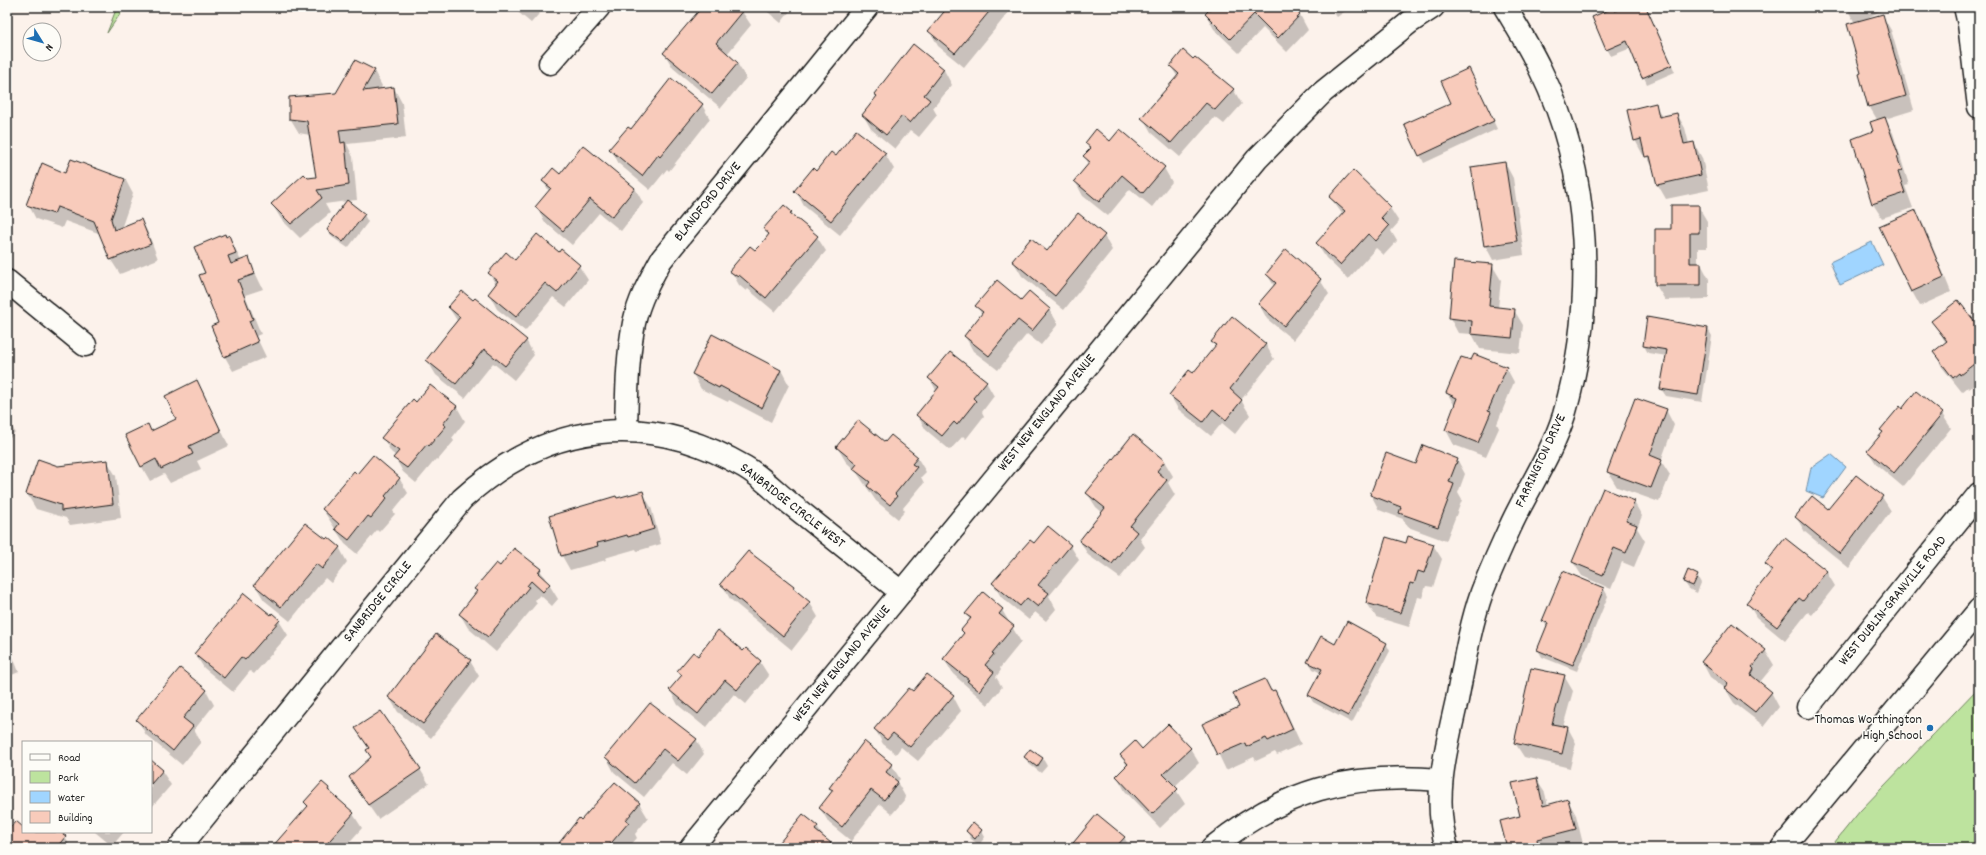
<svg xmlns="http://www.w3.org/2000/svg" width="1986" height="855" font-family="Dekko,sans-serif">
<style>
.green{fill:#bde39e;stroke:#6c805d}
.water{fill:#a0d5ff;stroke:#6b8ba4}
.shadow{fill:#0003}
.building{fill:#f8cbbb;stroke:#1c1c1c}
.lines{fill:none;stroke-linecap:round;stroke-linejoin:round}
.street-casing{stroke:#1c1c1c;stroke-width:25}
.primary-casing{stroke:#1c1c1c;stroke-width:25}
.street{stroke:#fdfcf7;stroke-width:22}
.primary{stroke:#fdfcf7;stroke-width:22}
.poi-dot{fill:#1f6fb2;stroke:#fdfcf7;stroke-width:1.5}
.labels{text-anchor:middle;dominant-baseline:central;stroke-width:3;stroke-linejoin:round;paint-order:stroke}
.street-label{font-size:14px;fill:#1c1c1c;stroke:#fdfcf7}
.poi-label{font-size:14px;fill:#1c1c1c;stroke:#fdfcf7;text-anchor:end}
</style>
<rect width="100%" height="100%" fill="#fcf2eb"/>
<filter id="ink" filterUnits="userSpaceOnUse"><feTurbulence type="fractalNoise" baseFrequency=".025" numOctaves="2"/><feDisplacementMap in="SourceGraphic" scale="8" xChannelSelector="R" yChannelSelector="G"/><feConvolveMatrix kernelMatrix="1 2 1 2 8 2 1 2 1" color-interpolation-filters="sRGB"/></filter>
<g filter="url(#ink)">
<g class="green">
<path d="M117 7H125L107 33Z"/>
<path d="M1979 687V848H1830L1860 811Z"/>
</g>
<g class="water">
<path d="M1872 242 1883 265 1840 285 1830 262Z"/>
<path d="M1831 454 1846 467 1823 498 1806 491 1811 468Z"/>
</g>
<g class="shadow">
<path d="M512 7H545L531 23Z"/>
<path d="M703 7H739L751 25 727 54 737 63 746 78 721 108 673 68 664 53Z"/>
<path d="M762 7H793L781 23Z"/>
<path d="M950 7H1013L964 67 938 46 930 31Z"/>
<path d="M1213 7H1291L1300 15 1308 30 1287 52 1263 28 1239 53 1214 29 1206 15Z"/>
<path d="M1330 7H1351L1337 17Z"/>
<path d="M1625 7H1646L1675 72 1647 84 1631 48 1611 56 1607 49 1615 12Z"/>
<path d="M1846 7H1888L1867 18 1882 15 1891 30 1914 110 1885 119 1893 133 1909 185 1905 186 1913 208 1882 218 1873 204 1853 139 1874 132 1878 121 1869 106 1862 74 1855 23Z"/>
<path d="M913 45 944 70 952 85 933 108 937 115 919 137 910 130 895 149 871 129 863 115 877 98 875 94Z"/>
<path d="M1171 66 1215 76 1217 75 1233 89 1242 104 1224 124 1215 117 1180 157 1151 132 1143 118 1178 78Z"/>
<path d="M374 71 382 86 380 90 394 88 402 103 406 138 347 144 353 157 357 200 347 201 364 215 368 222 348 248 332 237 328 230 347 201 325 204 330 213 300 238 281 219 272 204 308 179 317 177 310 135 299 133 290 118 337 94Z"/>
<path d="M1473 77 1497 129 1424 163 1405 124 1453 103Z"/>
<path d="M1655 104 1662 117 1677 114 1685 128 1689 144 1694 143 1702 158 1709 190 1666 199 1658 185 1655 171 1646 155H1643L1635 140Z"/>
<path d="M702 105 710 119 669 171 667 169 650 190 619 164 611 149 631 130Z"/>
<path d="M1111 142 1164 168 1172 182 1152 207 1130 189 1108 216 1083 196 1075 181 1089 165 1085 156 1090 150 1086 143Z"/>
<path d="M885 154 894 169 840 235 804 206 796 191 836 157Z"/>
<path d="M1505 163 1513 178 1524 255 1493 260 1485 245Z"/>
<path d="M1354 171 1390 208 1399 222 1391 231 1397 241 1384 255 1376 248 1348 279 1326 258 1317 244 1343 215 1330 197Z"/>
<path d="M66 174 125 179 133 194 121 229 141 220 149 235 158 259 120 274 111 260 101 234 65 221 62 228 36 219 28 204Z"/>
<path d="M560 175 635 188 643 203 621 231 599 213 572 245 545 222 536 207 549 191 543 181Z"/>
<path d="M1698 206 1707 221V248H1698V264H1701L1709 279V299L1665 300 1656 285V230H1672Z"/>
<path d="M791 212 794 217 817 237 826 251 775 312 748 289 746 291 739 285 731 271 755 252 769 236 765 229Z"/>
<path d="M1915 212 1924 226 1951 292 1920 306 1896 263 1880 227Z"/>
<path d="M229 236 241 261 248 258 263 289 245 295 261 334 256 336 266 357 233 371 225 357 220 324 206 274Z"/>
<path d="M1104 236 1112 250 1064 310 1022 276 1013 261Z"/>
<path d="M559 253 579 266 588 280 566 307 553 297 525 331 497 309 489 294 496 285 489 273 516 261Z"/>
<path d="M1455 262 1492 265 1501 280 1498 308 1514 310 1523 325 1520 353 1480 349 1472 334 1458 333 1450 318Z"/>
<path d="M1267 274 1320 280 1329 294 1293 340 1267 319 1259 304 1274 286Z"/>
<path d="M1029 293 1050 310 1058 324 1041 345 1027 334 998 370 973 351 965 336 982 315 977 306 1022 302Z"/>
<path d="M449 308 526 340 534 355 514 380 493 363 465 398 436 375 427 360 458 322Z"/>
<path d="M1232 317 1266 345 1274 359 1241 400 1250 415 1235 434 1222 423 1211 436 1178 409 1170 395 1193 375 1216 347 1212 342Z"/>
<path d="M1933 321 1979 329V381L1969 389 1968 387 1962 392 1942 367 1934 352 1946 343Z"/>
<path d="M1708 329 1712 336 1702 402 1666 396 1661 389 1667 356 1648 353 1644 346Z"/>
<path d="M1471 362 1506 367 1514 382 1497 424 1499 428 1486 457 1454 445 1446 430 1455 406 1447 393Z"/>
<path d="M781 370 789 385 771 422 729 400 728 402 701 389 693 374Z"/>
<path d="M930 379 986 382 994 396 982 412 984 416 966 439 963 436 950 450 926 430 917 415 937 392Z"/>
<path d="M197 381 229 446 197 461 201 469 170 483 164 474 150 481 142 467 148 426 151 432 177 420Z"/>
<path d="M431 386 457 407 465 421 452 438 454 441 438 460 436 459 416 483 403 472 395 458 396 456 391 452 383 438 417 403Z"/>
<path d="M1666 410 1674 425 1661 461 1670 475 1659 502 1617 487 1608 472Z"/>
<path d="M1902 410 1942 414 1951 428 1903 487 1877 465 1868 451 1883 433 1882 430Z"/>
<path d="M7 417 15 432 7 442Z"/>
<path d="M885 443 917 457 926 472 921 477 924 483 903 508 905 511 898 519 876 501 855 470 846 462 837 447Z"/>
<path d="M1457 459 1465 474 1458 493 1462 500 1446 541 1408 527 1403 519 1379 510 1371 495 1416 466Z"/>
<path d="M107 461 116 476 121 518 70 525 66 518 36 509 27 494 58 467Z"/>
<path d="M1164 461 1173 476 1168 483 1175 495 1140 539 1145 547 1120 578 1088 555 1080 541 1103 513 1096 507 1087 493Z"/>
<path d="M357 475 399 478 408 493 393 511 395 514 379 532 377 530 357 554 345 544 323 510Z"/>
<path d="M642 492 651 507 661 544 637 551 636 549 615 555 605 558 606 560 570 570 562 556 551 517Z"/>
<path d="M1882 497 1891 511 1849 568 1805 532 1796 517Z"/>
<path d="M1634 502 1642 516 1637 528 1645 541 1634 567 1622 562 1611 589 1582 576 1573 562Z"/>
<path d="M327 541 339 547 347 562 331 583 325 578 290 621 264 600 255 585Z"/>
<path d="M1406 544 1433 545 1442 559 1433 587 1426 586 1422 598 1418 597 1409 627 1376 617 1367 603Z"/>
<path d="M1034 545H1070L1079 560 1049 596 1056 609 1046 621 1035 612 1029 620 1001 597 993 583Z"/>
<path d="M1766 564 1826 571 1835 586 1812 615 1808 612 1785 641 1756 617 1748 603 1771 573Z"/>
<path d="M500 567 540 570 558 599 552 606 540 595 535 600 537 603 496 652 468 628 460 614 477 592 476 589Z"/>
<path d="M1563 572 1604 589 1608 596 1577 671 1542 657 1538 650 1547 627 1543 620Z"/>
<path d="M1697 576 1701 583 1697 593 1689 589 1684 582Z"/>
<path d="M722 584 793 587 810 603 818 617 792 650 730 599Z"/>
<path d="M1002 610 1021 642 1000 668 1001 670 996 677 1002 687 988 705 953 674 944 659 964 635 962 630 970 620 966 614Z"/>
<path d="M271 616 279 621 288 635 254 674 250 671 233 692 204 668 195 654Z"/>
<path d="M7 642 19 672 7 677Z"/>
<path d="M1386 643 1390 651 1352 723 1313 702 1309 695 1321 673 1313 669 1309 662 1336 645Z"/>
<path d="M1765 650 1774 665 1760 682 1771 692 1779 707 1764 726 1734 703 1725 688 1710 677 1702 662Z"/>
<path d="M743 652 760 662 769 676 746 704 734 694 706 728 678 705 670 690 682 676 678 671 698 657Z"/>
<path d="M470 661 479 676 431 738 398 712 389 697Z"/>
<path d="M1564 676 1573 691 1563 727 1568 728 1576 743 1570 768 1524 757 1515 743Z"/>
<path d="M1265 680 1272 692 1275 691 1283 705 1301 744 1277 755 1275 752 1256 761 1254 757 1226 770 1204 724 1241 708Z"/>
<path d="M206 690 214 705 194 730 201 742 182 765 146 735 138 720Z"/>
<path d="M913 693 953 696 961 711 918 761 901 747 896 754 883 744 875 729Z"/>
<path d="M357 728 420 769 429 784 378 819 359 792 372 758 369 749Z"/>
<path d="M696 739 704 754 687 775 672 763 644 797 614 772 606 757Z"/>
<path d="M1190 748 1199 763 1174 787 1185 804 1160 828 1125 791 1117 776 1127 766 1121 755 1141 750Z"/>
<path d="M1030 750 1043 759 1047 766 1041 773 1029 764 1025 757Z"/>
<path d="M151 761 162 771 171 785 151 808Z"/>
<path d="M891 764 900 779 897 782 906 798 892 814 880 804 851 841 829 823 820 808 833 792 831 788Z"/>
<path d="M1536 779 1545 793 1548 806 1568 801 1576 815 1583 844 1567 848H1508Z"/>
<path d="M329 789 332 795 353 814 362 828 344 848H274L308 808 305 803Z"/>
<path d="M639 803 648 818 635 834 637 838 628 848H564L561 843 582 821Z"/>
<path d="M817 827 824 838 833 848H777Z"/>
<path d="M23 828V832H59L65 837 71 848H11L7 841V833Z"/>
<path d="M981 830 985 837 979 845 971 839 967 831Z"/>
<path d="M95 832H124L112 846Z"/>
<path d="M1124 837 1130 848H1070Z"/>
</g>
<g class="building">
<path d="M702 7H741L744 9 716 43 738 63 712 94 663 53Z"/>
<path d="M948 7H993L955 53 928 31Z"/>
<path d="M1212 7H1292L1300 15 1278 38 1254 14 1230 39 1205 14Z"/>
<path d="M1623 7H1646L1672 65 1642 78 1627 41 1606 50 1592 17 1613 8 1615 11Z"/>
<path d="M1883 14 1906 96 1868 107 1859 74 1861 73 1847 24Z"/>
<path d="M913 44 944 69 924 95 930 100 910 123 902 116 886 135 862 115 877 96 874 94Z"/>
<path d="M1183 50 1193 59 1195 57 1234 89 1215 110 1206 103 1171 143 1141 118 1179 74 1170 66Z"/>
<path d="M355 60 375 70 363 91 394 87 398 124 339 130 341 143 345 142 349 185 317 190 322 198 291 224 271 204 304 174 308 178 316 177 307 121 289 119V97L336 93Z"/>
<path d="M1469 68 1494 121 1419 156 1404 124 1451 103 1441 81Z"/>
<path d="M671 78 703 104 660 157 658 155 642 176 609 149 628 127 631 129Z"/>
<path d="M1656 103 1659 117 1677 113 1684 144 1694 142 1701 175 1657 185 1650 156 1645 157 1641 139 1634 141 1627 110Z"/>
<path d="M1885 117 1899 156 1897 157 1902 170 1898 172 1905 193 1872 204 1852 139 1873 131 1870 122Z"/>
<path d="M1096 129 1110 141 1120 129 1165 167 1143 193 1122 175 1099 202 1074 181 1090 162 1083 156 1091 148 1085 143Z"/>
<path d="M856 130 886 153 831 221 794 191 813 168 816 171 831 152 836 156Z"/>
<path d="M583 145 635 188 612 217 590 199 563 231 535 207 551 188 542 181 553 168 560 174Z"/>
<path d="M71 159 125 179 111 219 114 230 141 219 151 244 110 260 94 221 57 207 54 214 26 205 42 163 65 173Z"/>
<path d="M1505 162 1517 241 1484 246 1471 167Z"/>
<path d="M1353 170 1391 207 1381 218 1389 226 1376 241 1368 234 1340 265 1316 243 1345 211 1329 197Z"/>
<path d="M347 200 365 214 343 242 327 230 332 222 331 221Z"/>
<path d="M784 205 792 212 790 213 818 236 766 298 739 275 738 277 729 271 750 246 755 250 763 242 769 234 763 229Z"/>
<path d="M1671 205H1699V233H1690V263H1701V285H1655V229H1671Z"/>
<path d="M1916 210 1944 277 1911 292 1879 226Z"/>
<path d="M1078 213 1105 235 1055 296 1012 261 1031 238 1047 251Z"/>
<path d="M225 234 226 237 229 235 236 253 228 256 231 264 249 257 255 274 238 280 253 319 249 321 258 342 224 357 211 326 218 323 199 275 205 273 194 247Z"/>
<path d="M537 234 559 252 561 249 580 265 557 293 545 283 516 317 488 294 498 281 488 273 506 252 515 260Z"/>
<path d="M1286 249 1321 279 1284 326 1258 304 1276 283 1266 274Z"/>
<path d="M1454 261 1493 264 1489 306 1515 309 1512 338 1471 334 1472 321 1449 318Z"/>
<path d="M997 280 1021 300 1029 291 1050 309 1032 331 1018 320 989 356 964 336 983 312 975 306Z"/>
<path d="M462 291 473 300 475 298 527 340 505 366 484 349 456 384 426 360 460 317 448 307Z"/>
<path d="M1958 300 1979 327V360L1960 375 1959 373 1953 378 1933 352 1947 341 1931 321Z"/>
<path d="M1232 316 1266 344 1230 389 1242 400 1226 420 1213 409 1203 422 1169 395 1189 370 1193 373 1216 345 1211 342Z"/>
<path d="M1647 317 1708 328 1698 395 1660 389 1667 350 1643 346Z"/>
<path d="M712 334 781 370 762 408 720 386 719 388 692 374Z"/>
<path d="M950 352 987 381 973 398 976 401 957 425 954 422 942 436 916 415 939 387 928 378Z"/>
<path d="M1474 354 1507 367 1488 411 1491 412 1478 443 1445 430 1457 398 1446 393 1461 357 1471 360Z"/>
<path d="M197 380 221 431 189 446 193 454 161 469 156 459 141 467 125 435 148 424 151 431 176 419 165 396Z"/>
<path d="M430 385 457 406 443 424 446 426 429 446 427 444 407 468 393 458 399 451 381 438 413 399 416 402Z"/>
<path d="M1916 391 1943 413 1894 473 1867 451 1883 432 1880 430 1900 406 1902 409Z"/>
<path d="M1635 398 1667 409 1650 455 1662 460 1651 488 1607 472Z"/>
<path d="M858 420 885 442 891 435 918 457 912 464 917 467 895 494 897 496 890 505 867 486 870 482 853 469 857 464 836 447Z"/>
<path d="M1133 434 1165 461 1157 471 1167 480 1130 526 1137 532 1112 564 1079 541 1105 508 1086 493Z"/>
<path d="M1423 445 1458 459 1449 482 1454 484 1438 527 1399 513 1401 507 1370 495 1386 453 1416 464Z"/>
<path d="M373 455 400 478 385 496 387 498 371 518 368 516 349 540 335 529 339 524 322 509 354 471 357 474Z"/>
<path d="M38 459 58 466 108 460 113 504 61 511V505L26 494Z"/>
<path d="M1856 475 1883 496 1840 554 1795 517 1812 496 1828 509Z"/>
<path d="M1603 488 1635 501 1626 521 1637 525 1626 553 1614 548 1603 575 1572 562Z"/>
<path d="M643 491 654 529 628 537 627 535 606 541 597 543 598 546 561 556 549 516 616 496 617 498Z"/>
<path d="M305 523 326 539 328 537 340 547 322 569 316 564 281 607 254 585Z"/>
<path d="M1048 526 1071 545 1038 585 1049 593 1038 607 1027 598 1020 606 992 583 1030 540 1034 543Z"/>
<path d="M1408 536 1434 544 1424 573 1418 571 1414 584 1410 583 1400 613 1366 603 1386 537 1406 543Z"/>
<path d="M1785 538 1827 571 1803 601 1799 598 1777 627 1746 603 1772 570 1765 564Z"/>
<path d="M514 548 541 569 538 573 550 584 543 592 531 581 527 586 529 587 488 637 459 614 477 591 474 589 496 563 500 566Z"/>
<path d="M748 551 794 586 793 588 810 602 783 636 720 584Z"/>
<path d="M1688 570 1698 575 1693 586 1683 582Z"/>
<path d="M1563 571 1604 588 1573 665 1537 650 1548 623 1542 621Z"/>
<path d="M983 592 1003 609 999 614 1014 626 992 653 994 654 985 665 994 672 979 691 967 681 969 680 943 659 964 633 961 630 971 618 965 614Z"/>
<path d="M244 593 271 615 272 613 280 620 245 660 241 657 224 678 194 654Z"/>
<path d="M1347 621 1387 643 1348 716 1308 695 1322 669 1307 662 1321 636 1335 644Z"/>
<path d="M1732 623 1766 650 1752 667 1754 669 1751 675 1772 692 1755 712 1724 688 1728 683 1701 662Z"/>
<path d="M718 630 743 651 746 648 761 661 737 690 725 680 698 714 669 690 682 675 677 671 693 652 698 656Z"/>
<path d="M436 634 471 660 423 724 388 697Z"/>
<path d="M7 646 11 657 7 659Z"/>
<path d="M180 668 207 690 183 718 193 726 173 751 136 720Z"/>
<path d="M1531 668 1565 675 1552 724 1568 727 1562 754 1514 743Z"/>
<path d="M927 674 954 695 910 747 893 733 887 740 874 729 909 688 913 691Z"/>
<path d="M1265 679 1271 691 1275 690 1293 729 1268 741 1266 738 1246 747 1245 743 1217 755 1202 724 1239 707 1233 693Z"/>
<path d="M650 703 697 739 678 761 663 749 635 783 605 757Z"/>
<path d="M381 711 421 769 368 805 349 777 371 757 366 750 369 748 355 728Z"/>
<path d="M1168 724 1191 748 1163 774 1178 789 1152 814 1116 776 1128 764 1120 755 1135 741 1142 749Z"/>
<path d="M864 741 892 764 886 772 898 782 884 800 871 790 842 827 819 808 833 790 829 788Z"/>
<path d="M1030 749 1043 758 1037 767 1024 757Z"/>
<path d="M151 760 163 770 151 784Z"/>
<path d="M1537 778 1543 806 1568 799 1576 829 1537 839 1538 845 1524 848H1507L1500 821 1520 816 1512 783Z"/>
<path d="M322 782 329 788 328 790 354 813 323 848H274L272 847 308 806 304 802Z"/>
<path d="M615 782 640 803 626 820 629 822 607 848H566L559 843 579 818 581 820Z"/>
<path d="M803 814 818 826 815 830 831 843 828 848H775Z"/>
<path d="M1097 814 1125 837 1115 848H1069Z"/>
<path d="M16 821 23 827V832H60L66 836 56 848H16L7 839V831Z"/>
<path d="M973 822 982 830 975 839 966 831Z"/>
<path d="M1378 844 1381 848H1372Z"/>
</g>
<g class="lines">
<g class="street-casing">
<g id="street">
<path d="M1965 7 1969 24 1979 107"/>
<path d="M550 63 599 7"/>
<path d="M7 281 85 345"/>
<path d="M626 430C627 395 627 358 634 323 639 300 650 280 661 260L867 7"/>
<path d="M1808 707 1979 494"/>
<path d="M179 848 462 499C546 422 646 409 745 467 762 477 777 493 792 505 828 534 865 563 901 592"/>
<path d="M691 848 1257 159 1323 92 1410 22 1433 7"/>
<path d="M1212 848C1283 790 1350 772 1441 780"/>
<path d="M1447 848C1432 798 1446 749 1457 700 1464 664 1470 626 1482 592 1491 569 1502 545 1512 523 1529 487 1552 453 1564 415 1596 304 1592 173 1540 69 1530 48 1517 27 1505 7"/>
</g>
</g>
<g class="primary-casing">
<path id="primary" d="M1782 848 1979 610"/>
</g>
<use href="#street" class="street"/>
<use href="#primary" class="primary"/>
</g>
</g>
<circle class="poi-dot" cx="1930" cy="728" r="4"/>
<g class="labels">
<g class="street-label">
<text transform="translate(708 202) rotate(-51)">BLANDFORD DRIVE</text>
<text transform="translate(1047 413) rotate(-51)">WEST NEW ENGLAND AVENUE</text>
<text transform="translate(1541 461) rotate(-65)">FARRINGTON DRIVE</text>
<text transform="translate(792 506) rotate(38)">SANBRIDGE CIRCLE WEST</text>
<text transform="translate(1893 601) rotate(-51)">WEST DUBLIN-GRANVILLE ROAD</text>
<text transform="translate(378 602) rotate(-51)">SANBRIDGE CIRCLE</text>
<text transform="translate(842 664) rotate(-51)">WEST NEW ENGLAND AVENUE</text>
</g>
<g class="poi-label">
<text x="1922" y="720">Thomas Worthington<tspan x="1922" dy="16">High School</tspan></text>
</g>
</g>
<rect width="1986" height="855" fill="none" stroke="#fdfcf7" stroke-width="24"/>
<rect x="12" y="12" width="1962" height="831" fill="none" stroke="#1c1c1c" stroke-width="1.5" filter="url(#ink)"/>
<rect x="22" y="741" width="130" height="92" fill="#fdfcf7" stroke="#a3a29f"/>
<rect x="30" y="754" width="20" height="6" fill="#fdfcf7" stroke="#a3a29f"/>
<text x="58" y="761" font-size="12" fill="#1c1c1c">Road</text>
<rect x="30" y="771" width="20" height="12" fill="#bde39e" stroke="#a3a29f"/>
<text x="58" y="781" font-size="12" fill="#1c1c1c">Park</text>
<rect x="30" y="791" width="20" height="12" fill="#a0d5ff" stroke="#a3a29f"/>
<text x="58" y="801" font-size="12" fill="#1c1c1c">Water</text>
<rect x="30" y="811" width="20" height="12" fill="#f8cbbb" stroke="#a3a29f"/>
<text x="58" y="821" font-size="12" fill="#1c1c1c">Building</text>
<g transform="translate(42 42) rotate(127)"><circle r="19" fill="#fdfcf7" stroke="#a3a29f"/>
<path d="M0-3L7 15L0 10L-7 15Z" fill="#1f6fb2"/>
<text y="-6" font-size="11" font-weight="bold" text-anchor="middle" fill="#1c1c1c">N</text>
</g>
</svg>
